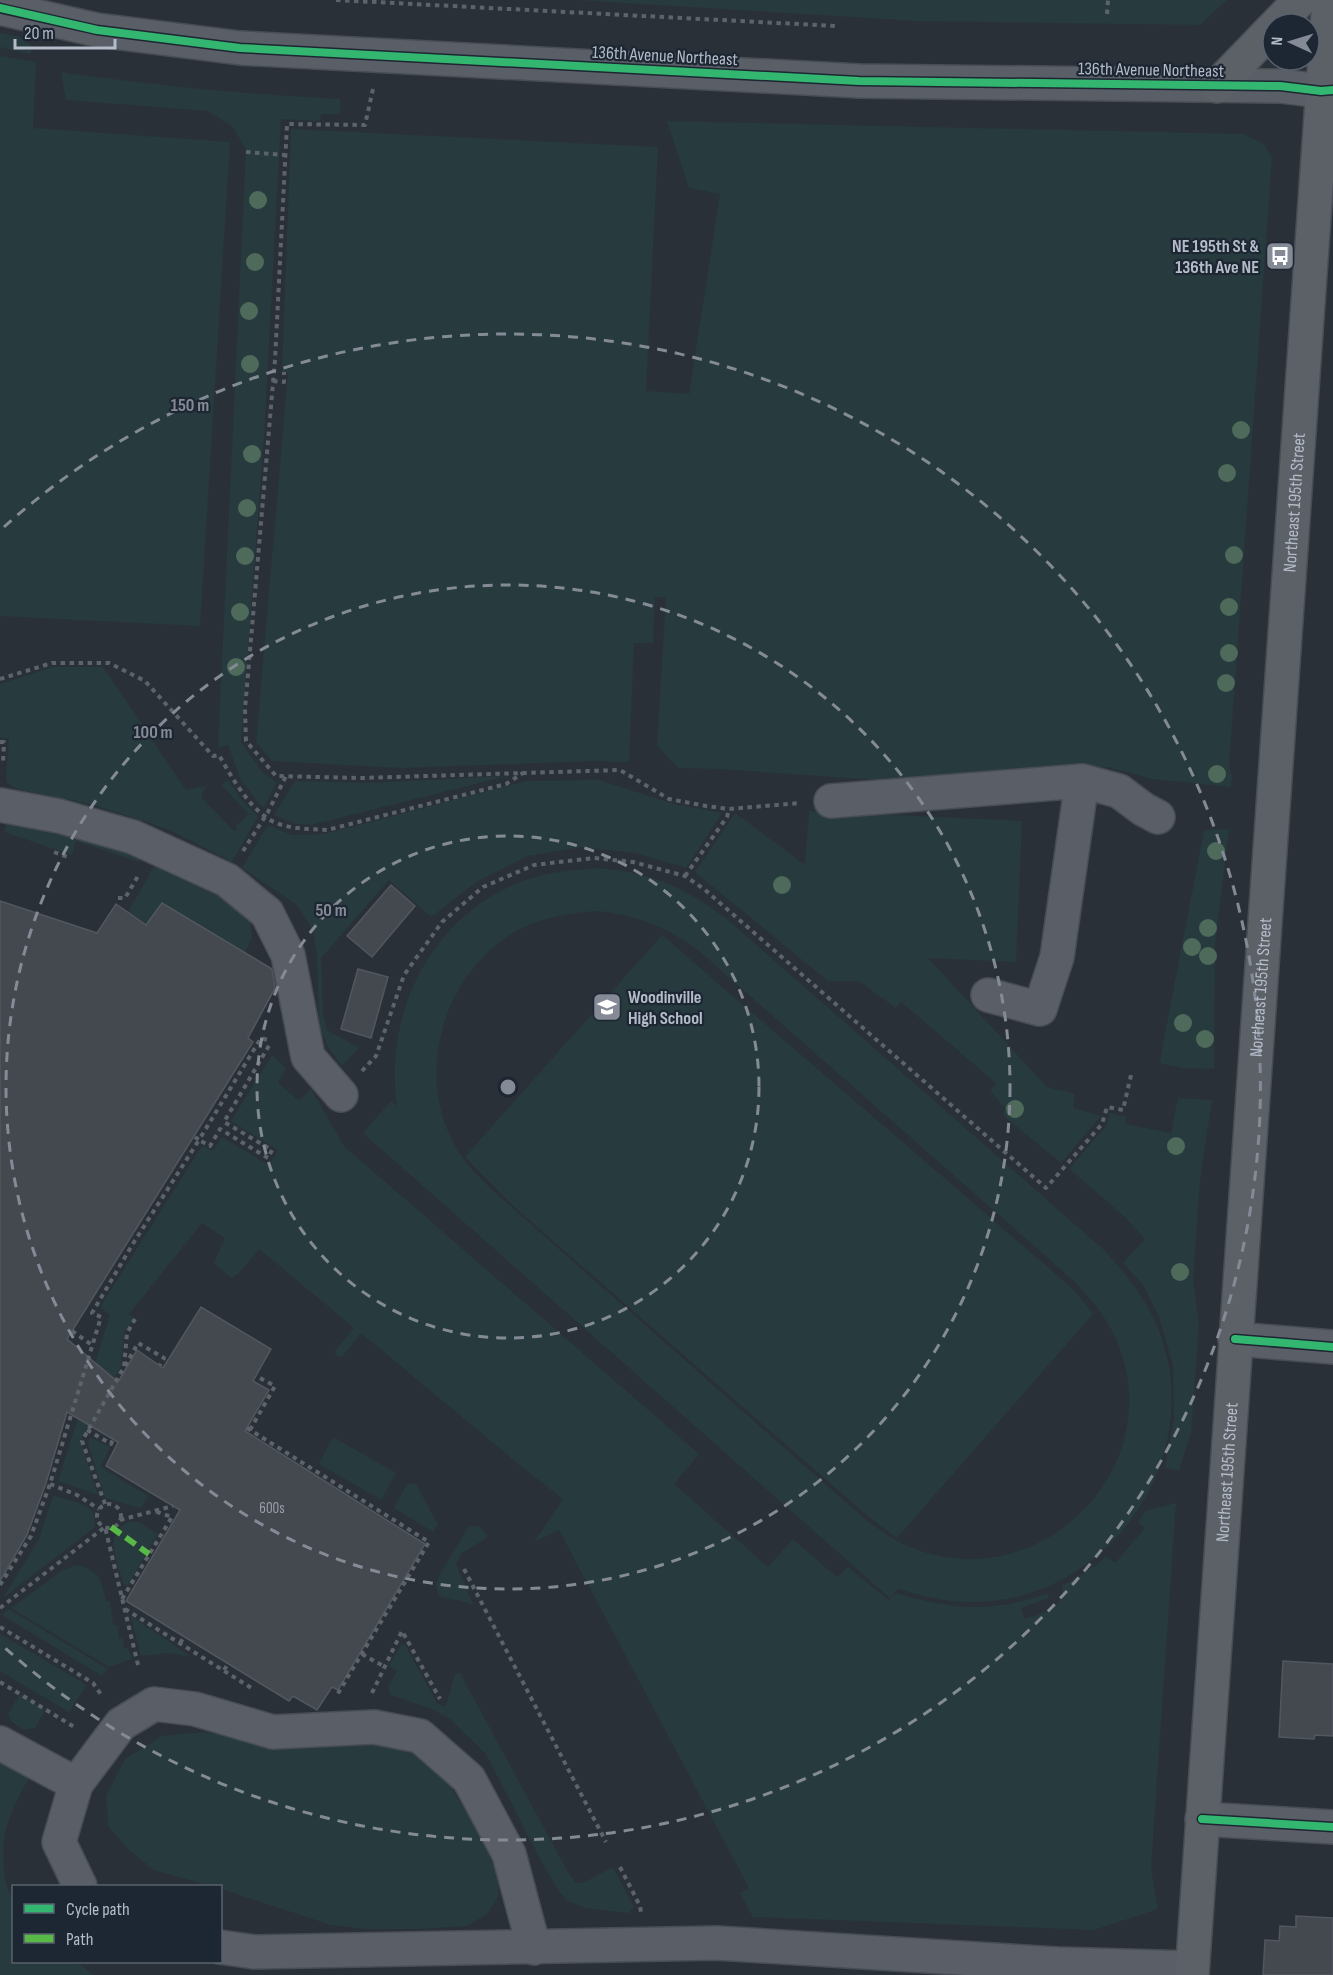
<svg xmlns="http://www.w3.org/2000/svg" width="1333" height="1975" font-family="'Sofia Sans Condensed',sans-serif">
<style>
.green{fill:#273a3e;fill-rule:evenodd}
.building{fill:#444950;stroke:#52575f;stroke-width:1.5}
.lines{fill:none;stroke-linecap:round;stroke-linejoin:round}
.minor-casing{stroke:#484c53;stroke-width:36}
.major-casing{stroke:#484c55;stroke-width:36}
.path{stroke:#5d636a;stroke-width:4;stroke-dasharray:4.5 4.5;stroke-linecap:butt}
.minor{stroke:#5a5e66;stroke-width:33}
.major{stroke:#5c6168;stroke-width:33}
.quiet{stroke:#58b947;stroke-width:6;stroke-dasharray:12 6;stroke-linecap:butt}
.cycleway-casing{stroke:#1d2633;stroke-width:11}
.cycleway{stroke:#33b770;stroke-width:8}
.tree{fill:#4e6a5a}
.ring{fill:none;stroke:#848b96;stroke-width:3;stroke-dasharray:10 8}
.labels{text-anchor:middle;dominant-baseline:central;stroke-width:4.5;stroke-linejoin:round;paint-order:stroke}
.number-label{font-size:15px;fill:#989fab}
.street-label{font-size:18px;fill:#b4bcc9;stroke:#1d2633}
.poi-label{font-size:18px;font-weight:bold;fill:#b4bcc9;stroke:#1d2633;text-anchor:end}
.centre{fill:#848b96;stroke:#1d2633;stroke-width:3}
.ring-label{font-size:18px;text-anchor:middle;font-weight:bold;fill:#848b96;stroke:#1d2633;stroke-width:4.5;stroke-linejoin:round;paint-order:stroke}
</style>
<rect width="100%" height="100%" fill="#2a3038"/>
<g class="green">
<path d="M576 0H1227L1200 25 918 21Z"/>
<path d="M0 33 20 37 31 45V54L0 47Z"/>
<path d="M0 56 36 62 33 128 230 142 200 626 0 616Z"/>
<path d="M61 72C154 86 247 94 340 99V114H321L320 121 281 119 264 436 241 742 263 773 277 783 263 808 240 779 228 745 218 748 246 149 232 126 208 111 66 100Z"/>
<path d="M667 121 1244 134 1265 145 1272 158 1229 765 1232 776 1231 787 1152 779 1107 767 905 782 720 769 678 768 657 746 666 597H655L653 643H634L629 762 595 761 401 768 272 761 256 742 288 373 282 372 291 129 658 147 646 391 689 394 720 194 689 188Z"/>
<path d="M53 667H103L186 790 207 786 201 794 202 798 234 831 237 829 236 826 249 814 221 785 228 780 243 802 258 816 232 862 170 830 94 805 17 789 7 783 6 775 9 739 0 737V684Z"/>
<path d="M507 776 311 825 295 824 274 815 295 781 369 783Z"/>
<path d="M599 780 674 804 722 813 686 868 636 853 581 847 528 856 478 881 431 917 389 880 321 958 323 1013 327 1030 359 1048 342 1066 328 1047 319 1025 317 956 313 930 297 905 242 868 268 825 292 835 324 834 526 781Z"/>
<path d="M809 811 1022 821 1016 962 928 958 1047 1087 1075 1094 1073 1108 1101 1116 1061 1163 1003 1115 1005 1108 990 1091 996 1083 901 1002 896 1008 859 981H828L695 872 735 813 805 865Z"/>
<path d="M7 821 41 825 145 855 139 862 76 841 72 855 4 832Z"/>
<path d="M1229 829 1215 945 1214 1069 1183 1068 1162 1064 1160 1060 1204 830Z"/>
<path d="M157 861 242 906 250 923 252 937 245 953 162 903 146 925 128 912Z"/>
<path d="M599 868C654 874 683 886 727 919L1104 1250C1128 1276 1149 1302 1161 1336 1206 1465 1102 1607 965 1602 942 1601 920 1595 898 1589L891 1597 897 1593C950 1610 995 1613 1048 1593L1049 1598 1021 1608 1025 1619C1042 1613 1065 1609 1062 1586L1098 1564 1106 1556 1115 1563 1145 1528 1138 1523 1145 1511 1176 1503 1151 1868 1158 1909 1094 1930 753 1917 740 1893 749 1888 559 1530 534 1542 563 1499 522 1467 361 1333 343 1356H338L334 1352 354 1328 259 1249 238 1274 231 1278 214 1263 225 1238 202 1223 129 1314 134 1318 124 1333 121 1367 80 1441 98 1495 58 1481 110 1315 100 1307 202 1146 213 1151 222 1137 269 1165 278 1150 231 1121 272 1055 286 1068 278 1083 299 1101 311 1089 344 1146 699 1454 674 1484 768 1567 793 1539 837 1577 848 1567 889 1600 891 1599 363 1133 391 1101 397 1106C383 1009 435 909 532 878 554 871 576 870 599 868ZM598 911C640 916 665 926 699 951L1075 1282C1094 1302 1111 1323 1120 1349 1165 1475 1036 1597 913 1548 896 1542 881 1531 866 1520L490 1188C477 1175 464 1162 455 1146 414 1071 444 972 518 930 543 917 570 913 598 911Z"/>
<path d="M662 935 1072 1288 1093 1314 897 1538 863 1512 520 1212 465 1157Z"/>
<path d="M1178 1098 1212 1100 1200 1180 1193 1280 1199 1323 1191 1432 1179 1471 1165 1468 1174 1418 1173 1365 1159 1317 1144 1286 1123 1263 1145 1239 1124 1216 1069 1169 1106 1126 1110 1113 1126 1117 1125 1124 1171 1133Z"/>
<path d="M90 1437 110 1447 101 1467 148 1496 141 1508 105 1498 88 1444Z"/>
<path d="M333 1437 396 1473 381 1500 319 1464Z"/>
<path d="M407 1484H416L438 1525 433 1532 394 1508Z"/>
<path d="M53 1496C71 1501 101 1503 94 1528L3 1598 39 1539Z"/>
<path d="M128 1522H139L158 1534 127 1586 124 1585C118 1563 102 1534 128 1522Z"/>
<path d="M469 1526H478L485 1532 487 1538 462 1553 456 1564 473 1604 439 1596 436 1585 439 1576Z"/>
<path d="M76 1565C98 1568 102 1581 106 1601H110L113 1625H117L119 1639H123L124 1649 128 1648 132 1659 109 1667 11 1608 63 1570Z"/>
<path d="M9 1609 108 1669 102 1676 2 1615Z"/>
<path d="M131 1616 190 1656 165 1653 141 1656Z"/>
<path d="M0 1634 87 1685 69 1712 0 1671Z"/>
<path d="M401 1645H405L437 1703 442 1706H446L455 1674 460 1673 569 1874 575 1882 583 1883 613 1867 634 1907 629 1913 585 1908 568 1901 559 1891 540 1859 486 1754 450 1719 432 1709 391 1695 388 1687 397 1671 389 1666Z"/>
<path d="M20 1694 45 1710 35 1728 24 1730 11 1721 8 1714Z"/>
<path d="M202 1732 267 1740 395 1739 420 1749 443 1774 483 1839 499 1879 498 1897 487 1914 467 1926 418 1929H366L331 1925 221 1889 220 1886H210L154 1870 128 1849 108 1826 106 1796 125 1759 162 1736Z"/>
<path d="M0 1758 30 1776C11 1811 0 1830 4 1871 6 1882 6 1889 13 1897L14 1962H77L94 1975H0Z"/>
</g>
<g class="building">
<path d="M391 885 415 906 372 957 347 936Z"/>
<path d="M0 901 97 933 116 904 146 925 162 903 272 969 275 988 248 1038 253 1042 67 1339 118 1382 137 1350 163 1368 201 1307 271 1349 253 1381 269 1390 245 1431 425 1544 338 1690 332 1687 317 1710 293 1696 289 1701 126 1601 180 1510 106 1466 118 1442 67 1412 46 1483 27 1535 0 1581Z"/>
<path d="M358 969 388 977 371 1038 341 1029Z"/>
<path d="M1283 1661 1333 1664V1736L1315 1735 1314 1739 1279 1737Z"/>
<path d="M1296 1916 1333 1918V1975H1263L1265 1940 1279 1941 1280 1926 1296 1927Z"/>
</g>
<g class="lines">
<g class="minor-casing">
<g id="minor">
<path d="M0 8 97 30 240 48 859 81 1280 86 1321 91 1333 90"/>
<path d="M831 801 1082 781 1119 791 1143 809 1158 817"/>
<path d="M0 805 59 816 133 837 227 880 267 913 288 955 308 1057 341 1095"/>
<path d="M988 995 1040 1009 1057 957 1082 781"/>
<path d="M1235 1339 1333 1347"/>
<path d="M0 1743 76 1784"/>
<path d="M1202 1819 1333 1827"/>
<path d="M80 1886 59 1842 76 1784 121 1724 154 1704 195 1709 273 1732 374 1727 420 1736 469 1779 509 1854 534 1948"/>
<path d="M220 1947 254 1952 717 1943 1057 1964 1192 1968"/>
</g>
</g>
<g class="major-casing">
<g id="major">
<path d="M1277 24 1300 0"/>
<path d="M1217 86 1273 28"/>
<path id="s1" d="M1192 1975 1329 0"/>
</g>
</g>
<g class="path">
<path d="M336 0 836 26"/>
<path d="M1107 14 1108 0"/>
<path d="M373 89 365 125 287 124 275 360 245 709 246 741 276 776 361 778 620 770 669 799 706 806 729 809 800 803"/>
<path d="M246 152 285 155"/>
<path d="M273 381 284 382V372"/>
<path d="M0 679 52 663H109L145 681 213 756 219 755C232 778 251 812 276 823 292 829 310 829 327 830L506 784 523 773"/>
<path d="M0 742H4L3 763"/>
<path d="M243 851 268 812 286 776"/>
<path d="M54 852 70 858"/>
<path d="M685 876 727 817 729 809"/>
<path d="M118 898H125L138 876"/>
<path d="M362 1071 376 1056 404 975 442 922 483 887 534 865 594 858 633 862 685 876 704 889 1046 1188 1102 1124 1107 1107 1123 1110 1131 1075"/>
<path d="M195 1137 199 1140 261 1038 271 1041"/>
<path d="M72 1331 92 1345"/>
<path d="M125 1366 138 1343 164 1358 160 1365"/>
<path d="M247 1428 429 1542 337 1695"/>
<path d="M87 1430 111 1444 113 1439"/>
<path d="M250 1430 275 1386 256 1376"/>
<path d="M50 1484 77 1495 99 1509"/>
<path d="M105 1504 82 1441 124 1367 127 1333 135 1319"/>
<circle cx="109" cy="1516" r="12"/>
<path d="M120 1520 173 1506"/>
<path d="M464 1569 606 1842"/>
<path d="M0 1585 31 1536 50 1484 101 1317 92 1313 134 1242 199 1140 210 1146 220 1129 268 1158 272 1150 224 1122 270 1044"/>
<path d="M122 1599 172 1517 154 1511"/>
<path d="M0 1608 105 1527 138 1665"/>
<path d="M125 1609 253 1689"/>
<path d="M0 1627 93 1683 102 1696"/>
<path d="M180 1643 184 1637"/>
<path d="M362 1654 385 1667"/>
<path d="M224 1670 228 1664"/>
<path d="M0 1682 76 1728"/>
<path d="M372 1693 402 1631 440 1699"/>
<path d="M620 1867 640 1906 641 1912"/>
</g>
<use href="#minor" class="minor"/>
<use href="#major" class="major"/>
<path class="quiet" d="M111 1527 149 1554"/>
<g class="cycleway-casing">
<g id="cycleway">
<path d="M0 8 97 30 240 48 859 81 1280 86 1321 91 1333 90"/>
<path d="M1235 1339 1333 1347"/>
<path d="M1202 1819 1333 1827"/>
</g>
</g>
<use href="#cycleway" class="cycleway"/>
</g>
<g class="tree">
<circle cx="258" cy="200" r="9"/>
<circle cx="255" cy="262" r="9"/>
<circle cx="249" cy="311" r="9"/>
<circle cx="250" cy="364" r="9"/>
<circle cx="1241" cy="430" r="9"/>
<circle cx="252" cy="454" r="9"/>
<circle cx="1227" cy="473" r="9"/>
<circle cx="247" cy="508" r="9"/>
<circle cx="1234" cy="555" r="9"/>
<circle cx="245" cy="556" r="9"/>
<circle cx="1229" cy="607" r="9"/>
<circle cx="240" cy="612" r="9"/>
<circle cx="1229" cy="653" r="9"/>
<circle cx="236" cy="667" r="9"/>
<circle cx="1226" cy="683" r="9"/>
<circle cx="1217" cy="774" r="9"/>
<circle cx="1216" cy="851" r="9"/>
<circle cx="782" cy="885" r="9"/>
<circle cx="1208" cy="928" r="9"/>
<circle cx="1192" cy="947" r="9"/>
<circle cx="1208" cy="956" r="9"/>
<circle cx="1183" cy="1023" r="9"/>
<circle cx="1205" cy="1039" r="9"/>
<circle cx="1015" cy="1109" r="9"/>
<circle cx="1176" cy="1146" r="9"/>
<circle cx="1180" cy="1272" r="9"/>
</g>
<g class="ring">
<circle cx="508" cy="1087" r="251"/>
<circle cx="508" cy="1087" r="502"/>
<path d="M4 527A753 753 0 1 1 4 1647"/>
</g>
<defs>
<g id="bus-square" transform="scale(1.5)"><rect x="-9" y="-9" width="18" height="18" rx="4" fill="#848b96" stroke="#1d2633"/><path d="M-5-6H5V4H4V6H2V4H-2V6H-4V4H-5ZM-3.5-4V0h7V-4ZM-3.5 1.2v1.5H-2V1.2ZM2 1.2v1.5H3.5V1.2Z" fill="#fff"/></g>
<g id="school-square" transform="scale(1.5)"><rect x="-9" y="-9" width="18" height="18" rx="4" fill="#848b96" stroke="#1d2633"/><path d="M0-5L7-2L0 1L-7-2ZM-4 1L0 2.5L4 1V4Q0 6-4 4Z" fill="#fff"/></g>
</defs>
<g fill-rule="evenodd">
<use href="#bus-square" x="1280" y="256"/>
<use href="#school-square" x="607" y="1007"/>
</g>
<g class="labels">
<g class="number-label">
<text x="272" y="1508">600s</text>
</g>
<g class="street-label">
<text transform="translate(665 56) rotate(3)">136th Avenue Northeast</text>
<text transform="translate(1151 70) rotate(1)">136th Avenue Northeast</text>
<text stroke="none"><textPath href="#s1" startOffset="1476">Northeast 195th Street</textPath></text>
<text stroke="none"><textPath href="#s1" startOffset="990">Northeast 195th Street</textPath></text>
<text stroke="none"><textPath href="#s1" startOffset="504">Northeast 195th Street</textPath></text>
</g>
<g class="poi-label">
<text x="1259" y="246">NE 195th St &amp;<tspan x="1259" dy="21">136th Ave NE</tspan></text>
<text x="628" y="997" text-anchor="start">Woodinville<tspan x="628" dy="21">High School</tspan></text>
</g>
</g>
<circle cx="508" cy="1087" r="9" class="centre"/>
<g class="ring-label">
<text x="190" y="411">150 m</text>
<text x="153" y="738">100 m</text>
<text x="331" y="916">50 m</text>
</g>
<rect x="12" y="1885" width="210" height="78" fill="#1d2633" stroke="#59626f" stroke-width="1.5"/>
<rect x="24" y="1904" width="30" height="9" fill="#33b770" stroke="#59626f" stroke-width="1.5"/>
<text x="66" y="1915" font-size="18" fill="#b4bcc9">Cycle path</text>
<rect x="24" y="1934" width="30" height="9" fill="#58b947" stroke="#59626f" stroke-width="1.5"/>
<text x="66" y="1945" font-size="18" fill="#b4bcc9">Path</text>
<g transform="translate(1291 42) rotate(274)"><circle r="28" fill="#1d2633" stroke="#59626f" stroke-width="1.5"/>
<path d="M0-4.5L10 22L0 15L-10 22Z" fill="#848b96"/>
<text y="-9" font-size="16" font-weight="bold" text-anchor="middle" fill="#b4bcc9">N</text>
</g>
<path d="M15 39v9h100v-9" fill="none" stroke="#b4bcc9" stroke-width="3"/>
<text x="24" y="39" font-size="18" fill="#b4bcc9" stroke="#1d2633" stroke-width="4.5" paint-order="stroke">20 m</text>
</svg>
